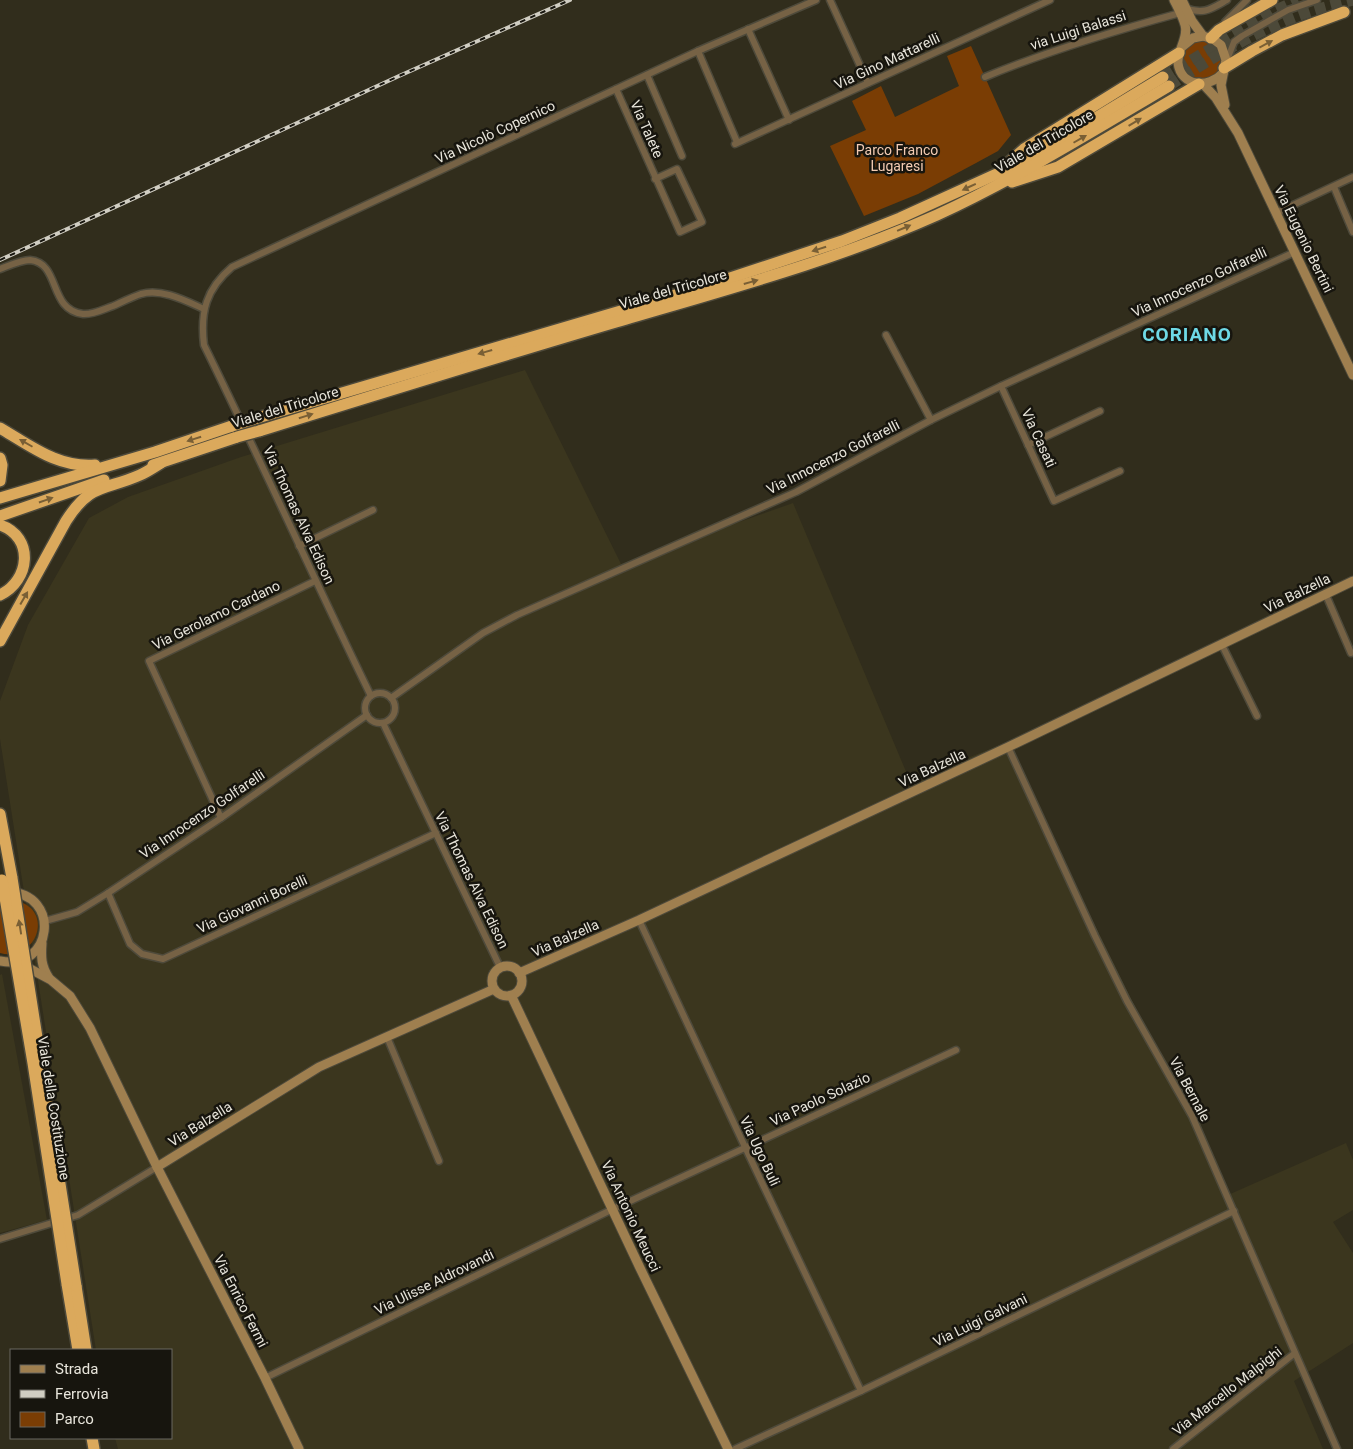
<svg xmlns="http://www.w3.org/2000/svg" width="1353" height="1449" font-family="Roboto,sans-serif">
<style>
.built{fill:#3b361e}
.green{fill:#7a3d04}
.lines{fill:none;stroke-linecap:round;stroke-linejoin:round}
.highway-tunnel{stroke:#4c4939;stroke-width:11;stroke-dasharray:11 5.5;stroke-linecap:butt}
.street-casing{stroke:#4e4a3b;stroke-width:9}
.secondary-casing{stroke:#4e4a3b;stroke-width:11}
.highway-casing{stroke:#4e4a3b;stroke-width:14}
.street{stroke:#766245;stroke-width:6}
.secondary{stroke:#9f7f4f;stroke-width:9}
.highway{stroke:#dba95c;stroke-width:11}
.rail-casing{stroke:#d0cdc2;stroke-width:4}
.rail{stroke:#17150e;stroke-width:2;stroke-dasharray:5.5;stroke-linecap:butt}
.highway-bridge-casing{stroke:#4e4a3b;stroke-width:14;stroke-linecap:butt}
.highway-bridge{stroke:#dba95c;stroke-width:11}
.oneway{fill:#795f35}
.labels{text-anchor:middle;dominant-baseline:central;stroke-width:5;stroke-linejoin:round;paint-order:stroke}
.street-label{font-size:14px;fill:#e8e5db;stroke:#17150e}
.park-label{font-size:14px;fill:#f4ccb3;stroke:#17150e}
.district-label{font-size:19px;font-weight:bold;letter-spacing:1px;fill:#6ed9e6;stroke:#17150e}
</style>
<rect width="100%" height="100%" fill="#312d1c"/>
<g class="built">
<path d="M525 370 621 564 793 503 910 781 1005 743 1228 1195 1346 1143 1353 1160V1210L1333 1222 1353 1253V1343L1294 1381 1323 1449H118L115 1438H171V1350H96L0 739V701L28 625 89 518 128 497 241 457Z"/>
<path d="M2 974 47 1220 0 1233V975Z"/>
</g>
<g class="green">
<circle cx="1202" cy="60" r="19"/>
<path d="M971 46 1011 135 998 151 976 163 918 194 864 216 830 146 866 130 852 101 881 86 895 117 959 86 947 56Z"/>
<path d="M7 900C12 901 18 901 23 903 53 917 34 962 0 953V902Z"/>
</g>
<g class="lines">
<g class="highway-tunnel">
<path d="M1163 77 1276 10 1298 0"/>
<path d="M1169 86C1205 62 1243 39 1283 22 1305 12 1329 6 1353 0"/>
</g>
<g class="street-casing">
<g id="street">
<path d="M830 0 868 83"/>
<path d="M1185 8C1204 15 1211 9 1227 0"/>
<path d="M1225 22 1247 0"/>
<path d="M748 29 789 120"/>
<path d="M698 51 737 142"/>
<path d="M1227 60 1234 42 1242 36 1288 10 1317 0"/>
<path d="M647 75 682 156"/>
<path d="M985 77C1048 51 1114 31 1180 13"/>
<path d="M616 89 680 232 702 222 677 169 655 179"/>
<path d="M735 144 1050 0"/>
<path d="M1334 187 1353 232"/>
<path d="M1276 213 1353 177"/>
<path d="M0 269C8 266 21 260 30 260 61 263 48 310 83 314 93 315 104 309 113 306 122 302 132 297 141 294 162 288 186 301 204 309"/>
<path d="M886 335 931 420"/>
<path d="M1001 386 1054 501 1120 471"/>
<path d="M1028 445 1100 411"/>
<path d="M299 546 373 510"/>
<path d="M1326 595 1351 653"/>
<path d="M1222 645 1257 716"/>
<circle cx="380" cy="708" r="15"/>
<path d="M371 696C314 579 261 461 204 345 200 312 206 289 232 267L698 51 816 0"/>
<path d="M391 698 483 633 517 615 796 492 931 420 1001 386 1295 252"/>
<path d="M383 723 500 967"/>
<path d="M1008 747 1095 936 1127 1001 1192 1116 1337 1449"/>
<path d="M221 818 149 661 315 581"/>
<path d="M108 893 130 944 142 954 163 959 436 833"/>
<path d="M639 920 745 1147 861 1391"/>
<path d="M45 921 77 912 108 893 221 818 367 715"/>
<path d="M387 1037 439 1161"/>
<path d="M0 1239 78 1215 157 1167"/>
<path d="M265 1378 613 1209 956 1050"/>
<path d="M735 1449 861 1391 1234 1211"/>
<path d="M1173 1449 1295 1353"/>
</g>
</g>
<g class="secondary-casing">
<g id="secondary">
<path d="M1174 0C1178 8 1183 17 1185 25 1189 38 1177 50 1178 63 1181 87 1209 89 1223 73"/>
<path d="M1182 0 1192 21 1203 36"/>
<path d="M1183 46 1193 38 1203 36 1213 39 1221 45 1226 60 1221 85 1225 105"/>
<path d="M1203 84 1216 98 1238 133 1353 375"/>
<path d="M42 943C41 957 41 966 49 978"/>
<path d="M0 961C53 972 62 893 8 892"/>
<path d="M21 964 51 980 70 996 90 1028 157 1167 265 1378 299 1449"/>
<circle cx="507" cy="981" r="15"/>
<path d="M519 973 639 920 1008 747 1353 581"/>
<path d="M511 995 640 1268 728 1449"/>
<path d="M157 1167 319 1067 494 989"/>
</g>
</g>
<g class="highway-casing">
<g id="highway">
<path d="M1211 38 1219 30 1272 0"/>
<path d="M1224 68 1252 51 1282 35 1344 12"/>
<path d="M1005 166 1024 149 1179 53"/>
<path d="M1012 182 1058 167 1199 84"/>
<path d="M254 419 709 285 842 241 900 218 1025 161 1163 77"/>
<path d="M0 428C31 446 58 468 95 465"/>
<path d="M259 431C378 394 497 357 616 322 724 290 834 261 937 215 1017 178 1093 131 1169 86"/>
<path d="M0 458 2 465 0 481"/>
<path d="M153 465 237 437"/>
<path d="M0 498 155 452 232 426"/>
<path d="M0 516 104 480"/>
<path d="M0 525C35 537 30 581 0 595"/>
<path d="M0 641 66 521C91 482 104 491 140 475 147 472 154 467 161 463"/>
<path d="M0 814 12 878"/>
<path d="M67 1284 78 1350"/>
<path d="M76 1286 86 1350"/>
<path d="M92 1438 94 1449"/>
</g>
</g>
<use href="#street" class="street"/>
<use href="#secondary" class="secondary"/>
<use href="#highway" class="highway"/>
<g class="rail-casing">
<path id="rail" d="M0 260 399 76 570 0"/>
</g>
<use href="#rail" class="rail"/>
<g class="highway-bridge-casing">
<g id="highway-bridge">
<path d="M232 426 254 419"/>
<path d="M237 437 259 431"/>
<path d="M12 878 76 1286"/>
<path d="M2 880 33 1063 67 1284"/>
</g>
</g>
<use href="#highway-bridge" class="highway-bridge"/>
</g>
<defs><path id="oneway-solid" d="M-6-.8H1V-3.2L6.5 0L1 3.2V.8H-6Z" transform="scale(1.25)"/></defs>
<g class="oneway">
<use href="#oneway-solid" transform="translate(1266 44) rotate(-28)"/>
<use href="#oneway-solid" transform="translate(1135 122) rotate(-31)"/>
<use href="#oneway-solid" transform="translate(1080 139) rotate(-30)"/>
<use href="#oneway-solid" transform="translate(969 187) rotate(155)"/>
<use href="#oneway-solid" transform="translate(904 228) rotate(-23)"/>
<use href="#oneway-solid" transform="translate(819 249) rotate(162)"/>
<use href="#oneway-solid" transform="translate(751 282) rotate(-16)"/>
<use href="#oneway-solid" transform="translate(485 352) rotate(164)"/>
<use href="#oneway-solid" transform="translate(306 416) rotate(-17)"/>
<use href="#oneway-solid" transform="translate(194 439) rotate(162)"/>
<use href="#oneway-solid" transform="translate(26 443) rotate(-150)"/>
<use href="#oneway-solid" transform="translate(46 500) rotate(-19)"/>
<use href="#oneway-solid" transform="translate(24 598) rotate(-60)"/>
<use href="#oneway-solid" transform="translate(20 927) rotate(-99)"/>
</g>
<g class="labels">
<g class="street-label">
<text transform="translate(1078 30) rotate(-18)">via Luigi Balassi</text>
<text transform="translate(887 61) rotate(-25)">Via Gino Mattarelli</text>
<text transform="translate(647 129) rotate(66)">Via Talete</text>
<text transform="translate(495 132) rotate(-25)">Via Nicolò Copernico</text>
<text transform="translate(1044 141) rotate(-30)">Viale del Tricolore</text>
<text transform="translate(1304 239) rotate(64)">Via Eugenio Bertini</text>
<text transform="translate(1199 282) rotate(-25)">Via Innocenzo Golfarelli</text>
<text transform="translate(673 289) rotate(-16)">Viale del Tricolore</text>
<text transform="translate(285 407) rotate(-17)">Viale del Tricolore</text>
<text transform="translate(1039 438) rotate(65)">Via Casati</text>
<text transform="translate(833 457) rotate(-27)">Via Innocenzo Golfarelli</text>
<text transform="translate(299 515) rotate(65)">Via Thomas Alva Edison</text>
<text transform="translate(1297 593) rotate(-26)">Via Balzella</text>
<text transform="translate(216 615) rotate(-26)">Via Gerolamo Cardano</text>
<text transform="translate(932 768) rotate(-25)">Via Balzella</text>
<text transform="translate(202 814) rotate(-34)">Via Innocenzo Golfarelli</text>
<text transform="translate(472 880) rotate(64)">Via Thomas Alva Edison</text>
<text transform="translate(252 904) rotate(-25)">Via Giovanni Borelli</text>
<text transform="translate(565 938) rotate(-24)">Via Balzella</text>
<text transform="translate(1190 1089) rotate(62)">Via Bernale</text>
<text transform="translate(820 1099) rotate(-25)">Via Paolo Solazio</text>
<text transform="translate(54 1108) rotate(81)">Viale della Costituzione</text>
<text transform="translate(200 1124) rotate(-32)">Via Balzella</text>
<text transform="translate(760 1151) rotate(65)">Via Ugo Buli</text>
<text transform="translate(631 1216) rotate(65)">Via Antonio Meucci</text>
<text transform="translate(434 1282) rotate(-26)">Via Ulisse Aldrovandi</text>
<text transform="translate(241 1301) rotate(63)">Via Enrico Fermi</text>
<text transform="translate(980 1320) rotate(-26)">Via Luigi Galvani</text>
<text transform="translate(1227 1391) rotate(-38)">Via Marcello Malpighi</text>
</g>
<g class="park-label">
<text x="897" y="150">Parco Franco<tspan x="897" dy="16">Lugaresi</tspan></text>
</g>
<g class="district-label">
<text x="1187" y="334">CORIANO</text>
</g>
</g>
<rect x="10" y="1349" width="162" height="90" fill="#17150e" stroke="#6b6860"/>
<rect x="20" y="1365" width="25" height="8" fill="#9f7f4f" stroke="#6b6860"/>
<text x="55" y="1374" font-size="15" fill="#e8e5db">Strada</text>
<rect x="20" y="1390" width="25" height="8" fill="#d0cdc2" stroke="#6b6860"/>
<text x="55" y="1399" font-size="15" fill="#e8e5db">Ferrovia</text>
<rect x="20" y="1412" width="25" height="15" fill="#7a3d04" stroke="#6b6860"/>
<text x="55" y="1424" font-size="15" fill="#e8e5db">Parco</text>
</svg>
